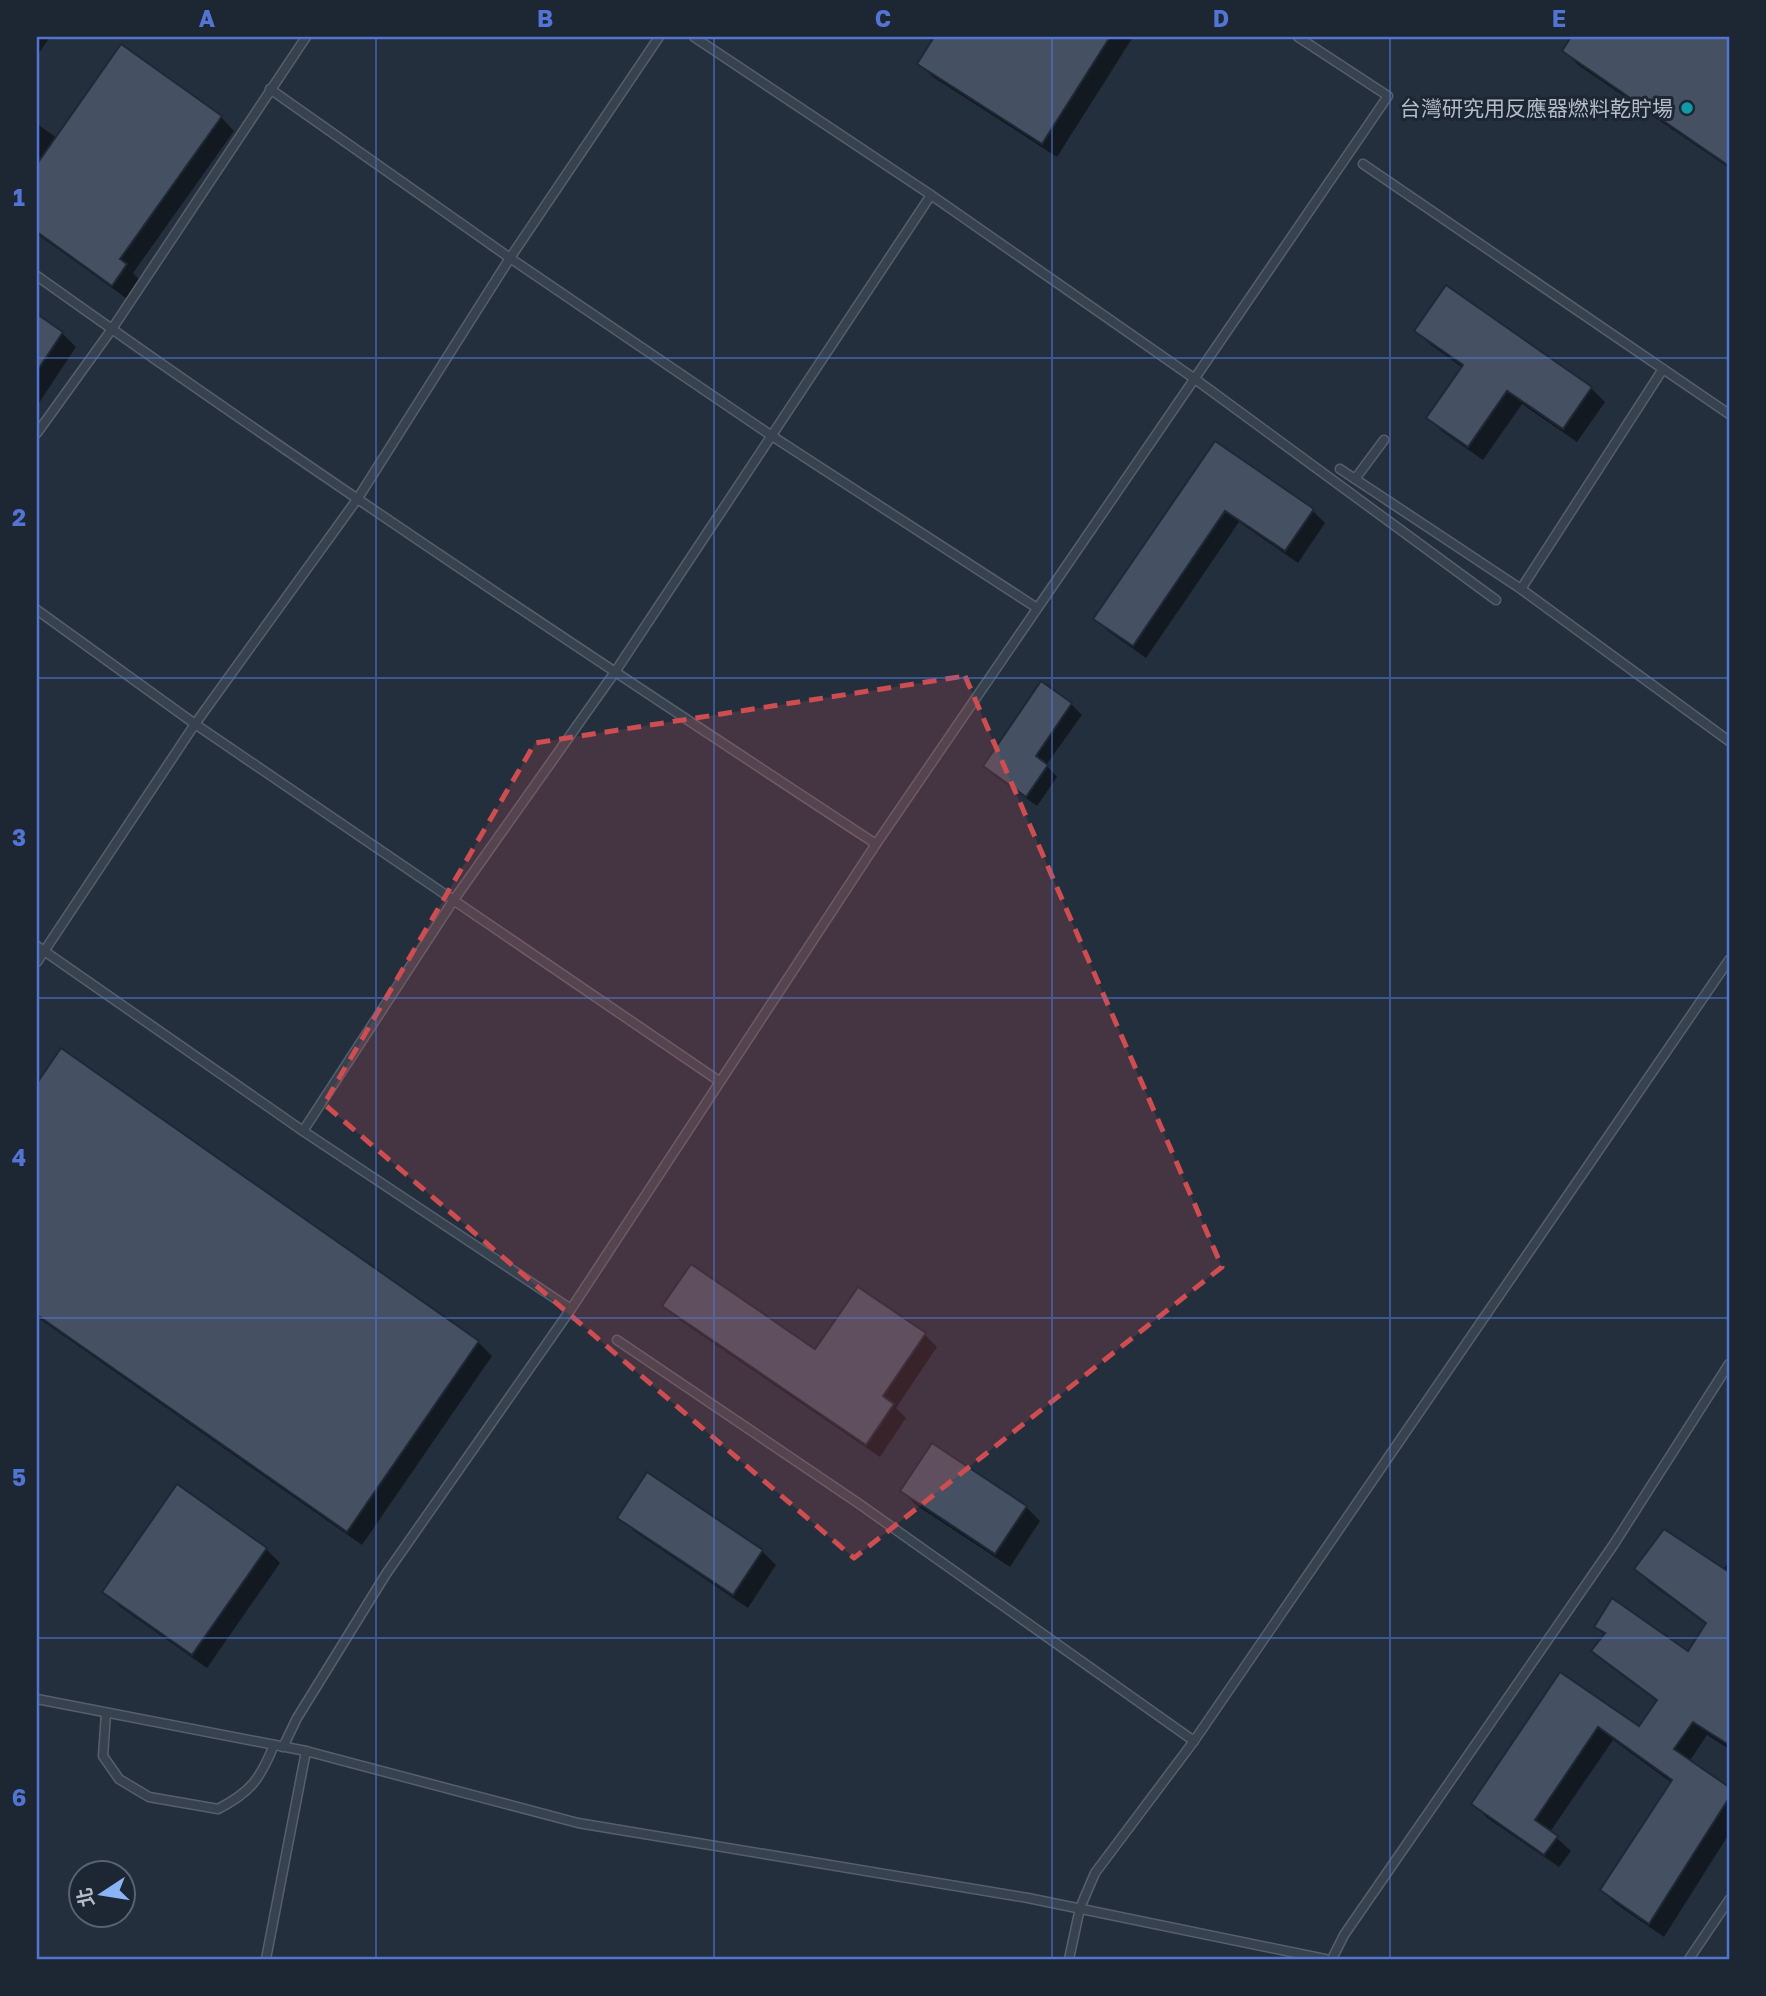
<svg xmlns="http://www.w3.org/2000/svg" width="1766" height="1996" font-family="'Golos Text','Noto Sans TC',sans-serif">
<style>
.shadow{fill:#0007}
.building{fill:#455162;stroke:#1f2835;stroke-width:2}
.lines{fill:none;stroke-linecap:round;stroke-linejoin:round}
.lane-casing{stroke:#565f6c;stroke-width:11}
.lane{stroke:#38414e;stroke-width:8}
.marked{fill:#ce4d50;fill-opacity:0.2;stroke:#ce4d50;stroke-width:5;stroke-dasharray:14 9;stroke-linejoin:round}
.grid{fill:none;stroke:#5274d3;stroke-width:2;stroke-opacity:0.55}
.culture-dot{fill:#0f9aa8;stroke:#1d2633;stroke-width:2.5}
.labels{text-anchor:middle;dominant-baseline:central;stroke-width:6;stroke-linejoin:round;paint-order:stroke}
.poi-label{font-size:21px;fill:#b4bcc9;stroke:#1d2633;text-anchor:end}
.neatline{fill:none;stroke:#5274d3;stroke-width:2.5}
.grid-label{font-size:23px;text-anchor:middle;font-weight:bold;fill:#5274d3}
</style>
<rect width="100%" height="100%" fill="#242f3e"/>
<g class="shadow">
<path d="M37 37H50L37 56Z"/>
<path d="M936 37H1133L1057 157 933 77 919 63Z"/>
<path d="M1573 37H1729V168L1578 65 1564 51Z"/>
<path d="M221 117 234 131 133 273 139 279 126 298 37 234V124L57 138Z"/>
<path d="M37 316 62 333 76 347 37 406Z"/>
<path d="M1416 331 1591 388 1605 402 1577 442 1522 404 1483 460 1443 432 1428 418 1463 368 1431 345Z"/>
<path d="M1215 443 1312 510 1325 523 1298 563 1239 522 1146 658 1108 631 1095 619Z"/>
<path d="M1042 684 1071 704 1082 715 1046 765 1057 777 1037 806 995 776 985 766Z"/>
<path d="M61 1050 478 1342 492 1356 362 1545 37 1317V1086Z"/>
<path d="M665 1306 816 1352 924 1334 937 1347 896 1408 906 1418 880 1457 678 1319Z"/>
<path d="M178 1487 266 1549 280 1563 207 1668 119 1606 105 1592Z"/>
<path d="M902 1491 1026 1507 1040 1521 1010 1567 916 1505Z"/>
<path d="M620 1517 762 1551 776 1565 748 1608 634 1531Z"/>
<path d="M1729 1561V1749L1707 1735 1689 1762 1729 1789V1834L1664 1937 1616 1904 1602 1890 1672 1783 1613 1740 1550 1832 1571 1851 1559 1867 1487 1818 1473 1803 1561 1675 1639 1728 1658 1702 1608 1665 1594 1651 1605 1636 1596 1627 1688 1654 1707 1625 1650 1583 1636 1569 1723 1570Z"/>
</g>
<g class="building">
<path d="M934 37H1110L1042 144 917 64Z"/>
<path d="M1571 37H1729V166L1562 51Z"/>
<path d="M121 44 222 116 120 259 127 264 112 286 37 232V164Z"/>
<path d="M1446 285 1592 387 1563 429 1507 391 1468 447 1426 418 1463 365 1414 331Z"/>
<path d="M37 314 63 332 37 371Z"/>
<path d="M1215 441 1314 509 1285 551 1225 511 1133 646 1093 619Z"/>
<path d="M1041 681 1072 703 1036 756 1048 765 1026 797 983 766Z"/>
<path d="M61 1048 479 1341 347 1532 37 1315V1083Z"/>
<path d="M691 1264 815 1349 858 1287 926 1333 883 1396 894 1404 866 1445 662 1306Z"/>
<path d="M932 1443 1027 1506 995 1554 900 1491Z"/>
<path d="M647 1472 763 1550 733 1595 617 1518Z"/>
<path d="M177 1484 267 1548 192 1655 102 1592Z"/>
<path d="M1664 1529 1729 1572V1745L1693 1722 1674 1749 1729 1787V1798L1649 1924 1600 1890 1672 1780 1598 1727 1535 1820 1558 1836 1544 1855 1471 1804 1560 1672 1639 1726 1657 1700 1591 1651 1605 1633 1594 1627 1612 1598 1688 1651 1706 1623 1634 1569Z"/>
</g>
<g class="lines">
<g class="lane-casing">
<g id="lane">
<path d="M694 37 931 195 1195 379 1496 600"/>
<path d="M270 89 510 258 772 436 1037 608"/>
<path d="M1363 164 1729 414"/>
<path d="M37 276C312 472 594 659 876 844"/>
<path d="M37 433 112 329 306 37"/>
<path d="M1340 469 1521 589 1729 741"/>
<path d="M1355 479 1384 440"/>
<path d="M1521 589 1663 369"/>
<path d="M37 610 195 724 719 1081"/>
<path d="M37 946 303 1131 571 1309"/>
<path d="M37 962 195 724 358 498 510 258 659 37"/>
<path d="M303 1131 453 901 615 672 931 195"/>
<path d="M617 1340 858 1503 1194 1741"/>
<path d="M37 1699 306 1751 578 1823 1028 1898 1325 1959"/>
<path d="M106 1713 103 1756 119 1779 149 1797 218 1809C251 1792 260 1779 274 1745"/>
<path d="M283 1747 297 1718 386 1574 571 1309 876 844 1388 96 1298 37"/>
<path d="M266 1959 306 1751"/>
<path d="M1069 1959 1080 1908 1095 1873 1194 1741 1729 960"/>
<path d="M1332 1959 1344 1935 1614 1544 1729 1364"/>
<path d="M1689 1959 1729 1900"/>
</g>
</g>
<use href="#lane" class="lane"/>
</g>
<path class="marked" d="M965 676 1222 1267 854 1558 324 1104 535 743Z"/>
<path class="grid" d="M376 37V1959M714 37V1959M1052 37V1959M1390 37V1959M37 358H1729M37 678H1729M37 998H1729M37 1318H1729M37 1638H1729"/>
<circle class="culture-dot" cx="1687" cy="108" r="7"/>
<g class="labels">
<g class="poi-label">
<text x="1673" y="108">台灣研究用反應器燃料乾貯場</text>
</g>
</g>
<rect width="1766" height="1996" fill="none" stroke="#1d2633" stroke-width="77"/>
<g transform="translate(102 1894) rotate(258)"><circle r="33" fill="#1d2633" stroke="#59626f" stroke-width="2"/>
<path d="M0-5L12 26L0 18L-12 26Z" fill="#8ab4f8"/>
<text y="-10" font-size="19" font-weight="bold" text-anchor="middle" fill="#b4bcc9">北</text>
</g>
<rect x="38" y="38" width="1690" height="1920" class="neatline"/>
<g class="grid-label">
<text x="207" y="27">A</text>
<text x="545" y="27">B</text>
<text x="883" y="27">C</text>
<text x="1221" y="27">D</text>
<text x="1559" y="27">E</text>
<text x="19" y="206">1</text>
<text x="19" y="526">2</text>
<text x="19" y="846">3</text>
<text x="19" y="1166">4</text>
<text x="19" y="1486">5</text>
<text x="19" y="1806">6</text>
</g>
</svg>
